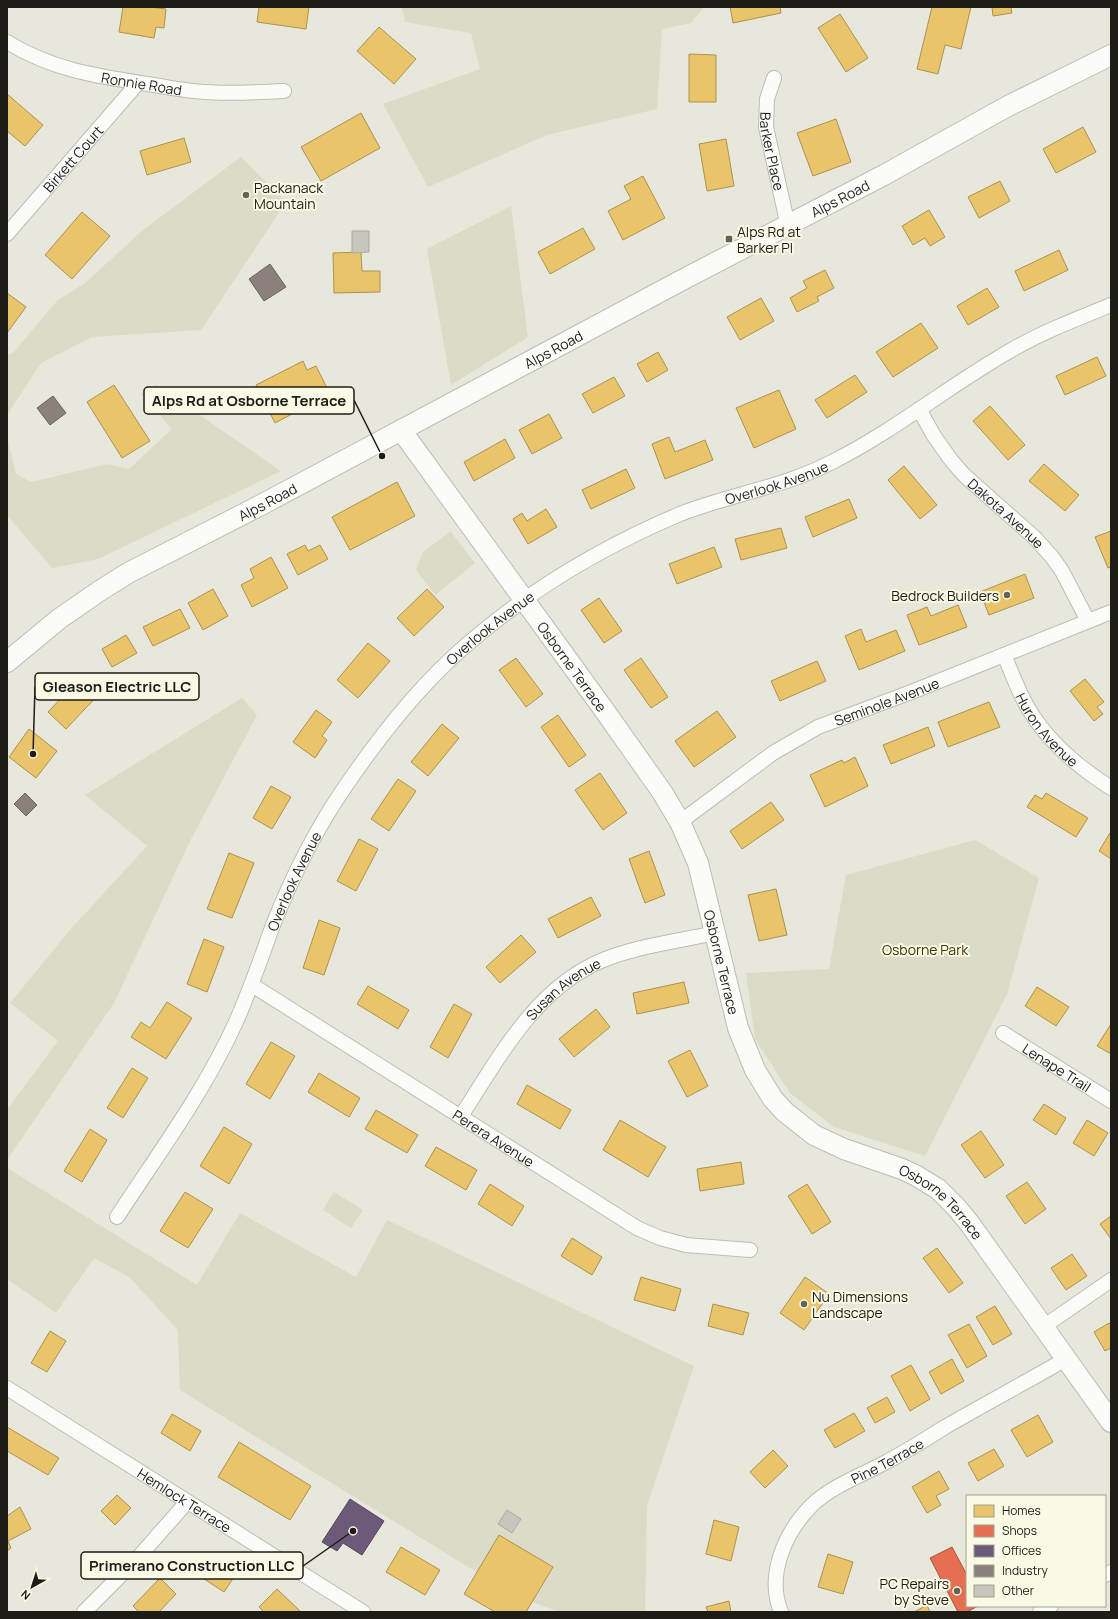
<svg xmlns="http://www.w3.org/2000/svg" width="1118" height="1619" font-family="Manrope,sans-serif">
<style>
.green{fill:#dcdbc7}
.homes{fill:#e9c46a;stroke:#ac9251}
.shops{fill:#e76f51;stroke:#aa563f}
.offices{fill:#6d597a;stroke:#55475c}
.industry{fill:#8a817c;stroke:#69635d}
.building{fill:#c6c6be;stroke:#aaaaa2}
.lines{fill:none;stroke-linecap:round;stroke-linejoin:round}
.street-casing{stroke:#bdbdb5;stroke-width:16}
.secondary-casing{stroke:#bdbdb5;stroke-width:22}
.street{stroke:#fbfbfa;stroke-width:14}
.secondary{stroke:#fbfbfa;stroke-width:20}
.poi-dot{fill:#64635b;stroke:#f9f9e5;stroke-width:1.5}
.labels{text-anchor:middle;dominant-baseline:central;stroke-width:4;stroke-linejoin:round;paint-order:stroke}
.street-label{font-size:14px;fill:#1d1c16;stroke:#f9f9e5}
.poi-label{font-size:14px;fill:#1d1c16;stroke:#f9f9e5;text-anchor:start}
.park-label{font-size:14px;fill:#3c3901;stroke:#f9f9e5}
.leader{fill:none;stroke:#1d1c16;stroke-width:1.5}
.callout-dot{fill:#1d1c16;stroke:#f9f9e5;stroke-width:1.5}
.callout{fill:#f9f9e5;stroke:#1d1c16;stroke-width:1.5}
.callout-label{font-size:15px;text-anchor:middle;font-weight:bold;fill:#1d1c16}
</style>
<rect width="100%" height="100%" fill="#e7e7dc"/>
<g class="green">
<path d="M402 7H704L691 23 662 29 657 109 547 135 428 187 383 104 480 69 471 33 405 22Z"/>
<path d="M241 157 286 202 201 330 92 337 41 363 7 415V355L13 353 57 301 85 283 143 230Z"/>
<path d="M511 206 528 337 451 385 427 249Z"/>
<path d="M156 385 281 471 98 559 52 568 7 515V436L16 474 31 482 107 464 129 469 172 429 141 394Z"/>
<path d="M450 531 475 563 435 595 416 570 423 552 446 535Z"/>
<path d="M242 698 257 715 189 843 114 1003 7 1160V1110L58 1041 10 1003 70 930 147 846 85 795Z"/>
<path d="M975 840 1039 878 1007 994 925 1156 834 1127 790 1093 755 1039 746 973 829 969 846 875Z"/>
<path d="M7 1168 197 1285 240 1213 356 1277 387 1220 694 1366 647 1505 645 1612H559L514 1595 180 1390 178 1330 129 1277 94 1258 56 1313 7 1279Z"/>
<path d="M334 1192 363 1210 351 1228 323 1210Z"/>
</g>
<g class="homes">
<path d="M123 7H151L166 9 164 28 156 27 154 38 119 32Z"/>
<path d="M259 7H309L306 29 257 22Z"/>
<path d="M730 7H780L781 13 733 23Z"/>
<path d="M932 7H971L961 49 945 45 938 74 917 69Z"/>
<path d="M992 7H1011L1012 13 993 16Z"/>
<path d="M840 14 868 58 846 72 818 28Z"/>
<path d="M379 27 416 59 394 84 357 51Z"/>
<path d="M689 54 716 55V102H689Z"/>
<path d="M7 94 43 125 25 146 7 131Z"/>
<path d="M361 113 380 148 321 181 301 147Z"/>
<path d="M836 119 851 162 813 176 797 133Z"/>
<path d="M1083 127 1096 152 1056 173 1043 149Z"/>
<path d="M184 138 191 162 147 175 140 151Z"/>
<path d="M726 139 734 186 707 191 699 144Z"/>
<path d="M643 176 665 218 623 240 608 211 631 199 624 186Z"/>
<path d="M1000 181 1010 201 979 218 968 197Z"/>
<path d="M929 210 945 237 930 246 925 238 913 245 902 226Z"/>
<path d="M82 212 110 236 72 279 45 255Z"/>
<path d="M583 228 595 249 550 274 538 252Z"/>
<path d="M1059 250 1068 270 1024 291 1015 271Z"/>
<path d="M361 252 362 271H380V292L334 293 333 253Z"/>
<path d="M825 270 834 288 817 297 819 301 797 312 790 298 807 288 803 281Z"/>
<path d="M987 288 999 307 968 325 957 306Z"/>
<path d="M7 293 26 307 7 333Z"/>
<path d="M761 298 774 321 740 340 727 317Z"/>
<path d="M921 323 938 348 893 377 876 352Z"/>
<path d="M658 352 668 370 647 382 637 364Z"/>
<path d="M1097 357 1106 376 1065 395 1056 376Z"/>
<path d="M303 361 307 370 316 366 330 394 275 423 256 385Z"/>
<path d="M855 375 867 392 827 418 815 400Z"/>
<path d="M614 377 625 396 593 413 582 394Z"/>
<path d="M114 385 150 441 122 458 87 402Z"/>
<path d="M779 390 796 429 754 448 736 408Z"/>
<path d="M990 406 1025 445 1008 460 973 421Z"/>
<path d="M549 414 562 438 532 454 519 430Z"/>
<path d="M669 437 675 452 705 440 713 460 665 479 652 444Z"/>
<path d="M505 439 515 458 474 481 464 462Z"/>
<path d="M1044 464 1079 495 1065 511 1029 481Z"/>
<path d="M904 466 937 505 920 519 888 480Z"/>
<path d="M626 469 635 488 591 509 582 490Z"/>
<path d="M397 482 415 516 350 550 332 517Z"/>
<path d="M849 499 857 518 813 537 805 517Z"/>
<path d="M546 509 557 527 528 544 513 519 522 513 527 521Z"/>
<path d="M781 528 787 548 741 560 735 539Z"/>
<path d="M1111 531V567L1108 568 1095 537Z"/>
<path d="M305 545 308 551 320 545 328 559 298 575 287 554Z"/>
<path d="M714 547 722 567 677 584 669 564Z"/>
<path d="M271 557 288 588 252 607 241 585 254 578 250 569Z"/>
<path d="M1025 574 1034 598 989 615 980 592Z"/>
<path d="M213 589 228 616 203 630 188 603Z"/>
<path d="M427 589 444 607 414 636 397 618Z"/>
<path d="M599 598 622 631 604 643 581 610Z"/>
<path d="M958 605 967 627 919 645 907 615 927 607 931 616Z"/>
<path d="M180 609 190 628 153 646 143 627Z"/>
<path d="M861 629 866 642 896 630 905 651 859 670 845 636Z"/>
<path d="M126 635 137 653 112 667 102 649Z"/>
<path d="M368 643 390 661 358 698 337 680Z"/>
<path d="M516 658 543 694 526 707 499 670Z"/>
<path d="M641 658 668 697 651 708 624 670Z"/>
<path d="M817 661 826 681 780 701 771 681Z"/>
<path d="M82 676 100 693 66 729 48 712Z"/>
<path d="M1085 679 1104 702 1097 707 1103 714 1094 721 1070 691Z"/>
<path d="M989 702 1000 727 948 747 938 722Z"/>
<path d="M316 710 332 722 322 736 327 740 315 758 293 742Z"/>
<path d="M717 711 736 737 694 767 675 741Z"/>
<path d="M558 715 586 755 569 767 541 727Z"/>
<path d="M442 724 459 738 428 776 411 762Z"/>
<path d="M928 727 935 746 891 764 883 745Z"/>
<path d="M29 729 57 751 36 778 9 757Z"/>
<path d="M855 757 868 786 825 807 810 775 842 760 844 763Z"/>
<path d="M600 773 627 813 603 830 575 790Z"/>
<path d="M398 779 416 791 389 831 371 819Z"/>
<path d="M271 786 291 797 272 829 253 818Z"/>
<path d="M1046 793 1088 818 1076 837 1027 807 1035 795 1042 799Z"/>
<path d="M771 802 784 820 742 849 730 831Z"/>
<path d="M1110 833H1111V859L1099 851Z"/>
<path d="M359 839 378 849 356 891 337 881Z"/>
<path d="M649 851 665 895 645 903 629 859Z"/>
<path d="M229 853 254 863 232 918 207 909Z"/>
<path d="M776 889 787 935 759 941 748 895Z"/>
<path d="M591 897 601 916 558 938 548 919Z"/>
<path d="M319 920 340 928 324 975 303 968Z"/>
<path d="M521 935 536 952 500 983 486 967Z"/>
<path d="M204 939 224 947 207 992 187 984Z"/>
<path d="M684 982 689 1003 637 1014 633 993Z"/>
<path d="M368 986 409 1010 398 1029 357 1004Z"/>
<path d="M1037 987 1069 1007 1056 1026 1025 1006Z"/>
<path d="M167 1002 192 1018 166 1059 131 1037 141 1022 150 1028Z"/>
<path d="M454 1004 472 1014 448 1058 430 1047Z"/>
<path d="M596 1009 610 1027 574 1057 559 1039Z"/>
<path d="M1111 1024V1054L1097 1046Z"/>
<path d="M271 1042 295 1056 270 1099 246 1084Z"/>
<path d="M690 1050 708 1086 687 1097 668 1061Z"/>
<path d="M132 1068 148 1078 123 1118 107 1108Z"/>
<path d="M319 1073 360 1098 349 1117 308 1092Z"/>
<path d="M527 1085 571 1110 560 1129 517 1104Z"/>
<path d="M1044 1104 1066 1118 1056 1135 1033 1120Z"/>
<path d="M376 1110 418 1135 407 1153 365 1129Z"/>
<path d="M620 1120 666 1147 648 1177 603 1150Z"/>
<path d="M1087 1120 1108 1133 1094 1156 1073 1143Z"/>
<path d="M224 1127 252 1144 229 1184 200 1166Z"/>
<path d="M90 1129 107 1140 82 1182 64 1171Z"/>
<path d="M981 1131 1004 1165 985 1178 961 1145Z"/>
<path d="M436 1147 477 1170 466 1190 425 1166Z"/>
<path d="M741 1162 744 1184 700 1191 697 1169Z"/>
<path d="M1027 1182 1046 1209 1025 1224 1006 1196Z"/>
<path d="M490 1184 524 1206 512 1226 478 1204Z"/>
<path d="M807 1184 831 1222 812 1234 788 1196Z"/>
<path d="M185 1192 213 1209 188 1248 160 1231Z"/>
<path d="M1111 1216V1239L1100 1224Z"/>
<path d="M572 1238 602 1257 592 1275 561 1256Z"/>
<path d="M937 1248 963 1283 949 1293 923 1258Z"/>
<path d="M1072 1254 1087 1276 1066 1290 1051 1268Z"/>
<path d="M641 1277 681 1289 675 1311 634 1300Z"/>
<path d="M805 1277 829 1294 804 1330 780 1313Z"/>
<path d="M713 1304 749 1313 743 1335 708 1326Z"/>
<path d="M995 1306 1012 1334 993 1345 976 1317Z"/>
<path d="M1109 1323 1111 1326V1348L1105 1351 1094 1332Z"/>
<path d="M969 1324 987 1356 967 1368 948 1335Z"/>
<path d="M50 1331 66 1341 47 1372 31 1363Z"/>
<path d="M952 1359 964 1381 941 1394 929 1372Z"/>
<path d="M911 1365 930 1399 910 1411 891 1376Z"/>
<path d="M887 1397 895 1412 875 1423 867 1408Z"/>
<path d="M854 1413 865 1431 835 1448 824 1430Z"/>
<path d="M172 1414 201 1431 190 1451 161 1433Z"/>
<path d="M1038 1415 1053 1442 1027 1457 1011 1430Z"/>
<path d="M7 1427 59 1458 48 1475 7 1451Z"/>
<path d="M239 1442 311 1486 290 1520 218 1477Z"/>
<path d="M994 1449 1004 1466 978 1481 968 1463Z"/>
<path d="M773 1450 788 1466 765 1488 750 1472Z"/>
<path d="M939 1471 949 1489 936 1496 941 1505 927 1513 912 1487Z"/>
<path d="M117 1495 131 1508 115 1525 101 1511Z"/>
<path d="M20 1507 31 1529 8 1541 11 1548 7 1551V1516Z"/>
<path d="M714 1520 739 1527 731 1561 706 1554Z"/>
<path d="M499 1535 553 1567 526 1612H495L464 1594Z"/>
<path d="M401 1547 440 1570 425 1595 386 1572Z"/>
<path d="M828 1554 853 1562 843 1594 818 1587Z"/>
<path d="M206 1555 236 1574 224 1592 195 1573Z"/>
<path d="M160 1578 176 1594 159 1612H139L133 1606Z"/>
<path d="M277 1589 301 1612H264L259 1607Z"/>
<path d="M729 1601 731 1612H708L706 1607Z"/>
<path d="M927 1605 930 1612H914Z"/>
</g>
<path class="shops" d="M952 1547 967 1575V1606H978L967 1612H958L930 1558Z"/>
<path class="offices" d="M350 1499 384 1521 362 1555 343 1543 337 1551 322 1542Z"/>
<g class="industry">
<path d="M270 264 286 287 264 301 249 279Z"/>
<path d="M53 396 66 413 50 425 37 408Z"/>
<path d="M25 793 37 805 26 816 14 804Z"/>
</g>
<g class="building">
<path d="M352 231H369V252L352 253Z"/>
<path d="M507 1510 521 1519 512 1533 498 1524Z"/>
</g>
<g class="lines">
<g class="street-casing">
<g id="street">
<path id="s1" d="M7 42C53 70 96 76 148 84 167 87 186 91 205 92 231 94 258 92 284 91"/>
<path id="s2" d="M774 78 767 99 766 127 788 226"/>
<path id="s3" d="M7 234 138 83"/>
<path id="s4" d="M919 409 934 436 951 460 964 475 1035 538 1052 557 1062 571 1088 621"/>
<path id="s5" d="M1004 655C1012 673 1018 691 1028 708 1048 742 1078 767 1111 788"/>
<path id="s6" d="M680 822 773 753 818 727 914 691 1111 612"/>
<path id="s7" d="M252 985 637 1228 660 1238 686 1245 750 1250"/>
<path id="s8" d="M1003 1033 1111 1101"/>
<path id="s9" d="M461 1116C499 1058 535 988 603 960 637 946 679 941 715 933"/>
<path id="s10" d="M117 1217C158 1154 204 1092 235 1024 250 991 261 958 273 925 292 877 316 829 345 787 379 737 418 687 464 647 528 591 602 547 680 514 731 494 785 487 834 461 895 430 949 386 1008 352 1040 333 1076 319 1111 305"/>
<path d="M1043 1327 1111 1280"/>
<path id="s11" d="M7 1388 363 1612"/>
<path d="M1105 1575 1111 1572"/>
<path d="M84 1612 136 1560 187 1502"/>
<path id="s12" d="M781 1612C766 1575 785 1532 812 1505 833 1485 863 1475 888 1461 907 1451 926 1439 945 1427 985 1404 1026 1382 1066 1359"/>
<path d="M1040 1612 1051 1606"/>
</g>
</g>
<g class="secondary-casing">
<g id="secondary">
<path id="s13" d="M401 430 602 707 662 792 680 822 698 863 738 1028 755 1070 773 1099 785 1112 814 1135 844 1149 902 1169 915 1175 938 1189 957 1208 970 1224 1111 1422"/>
<path id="s14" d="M7 662 59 619 98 592 128 573 261 505 684 279 884 175 1008 106 1111 55"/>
</g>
</g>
<use href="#street" class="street"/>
<use href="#secondary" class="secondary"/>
</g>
<g class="poi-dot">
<circle cx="246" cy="195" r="4"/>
<rect x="725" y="235" width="8" height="8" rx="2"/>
<circle cx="1007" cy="595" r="4"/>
<circle cx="804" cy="1304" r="4"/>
<circle cx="957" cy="1591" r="4"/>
</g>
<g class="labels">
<g class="street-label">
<text stroke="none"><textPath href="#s1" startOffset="142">Ronnie Road</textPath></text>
<text stroke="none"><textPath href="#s2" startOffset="75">Barker Place</textPath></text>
<text stroke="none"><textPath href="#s3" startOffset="100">Birkett Court</textPath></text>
<text stroke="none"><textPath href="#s14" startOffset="955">Alps Road</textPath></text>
<text stroke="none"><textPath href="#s14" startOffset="631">Alps Road</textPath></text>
<text stroke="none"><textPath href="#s10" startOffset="1029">Overlook Avenue</textPath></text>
<text stroke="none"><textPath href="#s14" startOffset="307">Alps Road</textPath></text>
<text stroke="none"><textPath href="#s4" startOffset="137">Dakota Avenue</textPath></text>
<text stroke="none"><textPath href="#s10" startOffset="705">Overlook Avenue</textPath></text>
<text stroke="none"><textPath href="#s13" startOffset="292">Osborne Terrace</textPath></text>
<text stroke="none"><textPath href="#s6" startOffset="241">Seminole Avenue</textPath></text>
<text stroke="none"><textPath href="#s5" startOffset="87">Huron Avenue</textPath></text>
<text stroke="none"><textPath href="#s10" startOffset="381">Overlook Avenue</textPath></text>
<text stroke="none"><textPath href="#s13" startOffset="628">Osborne Terrace</textPath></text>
<text stroke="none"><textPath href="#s9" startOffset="165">Susan Avenue</textPath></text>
<text stroke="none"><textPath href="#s8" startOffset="64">Lenape Trail</textPath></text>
<text stroke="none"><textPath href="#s7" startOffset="286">Perera Avenue</textPath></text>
<text stroke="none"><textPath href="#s13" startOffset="976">Osborne Terrace</textPath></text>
<text stroke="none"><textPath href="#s12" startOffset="205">Pine Terrace</textPath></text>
<text stroke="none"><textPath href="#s11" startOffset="210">Hemlock Terrace</textPath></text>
</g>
<g class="poi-label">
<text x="254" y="187">Packanack<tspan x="254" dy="16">Mountain</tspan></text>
<text x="737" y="231">Alps Rd at<tspan x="737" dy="16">Barker Pl</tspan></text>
<text x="999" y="595" text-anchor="end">Bedrock Builders</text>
<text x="812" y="1296">Nu Dimensions<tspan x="812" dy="16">Landscape</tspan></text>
<text x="949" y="1583" text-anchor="end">PC Repairs<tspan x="949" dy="16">by Steve</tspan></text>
</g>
<g class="park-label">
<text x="925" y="949">Osborne Park</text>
</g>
</g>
<path class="leader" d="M382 456L354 400M33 754L35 687M353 1531L303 1566"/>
<g class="callout-dot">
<circle cx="382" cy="456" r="4"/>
<circle cx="33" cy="754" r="4"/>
<circle cx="353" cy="1531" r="4"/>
</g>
<g class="callout">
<rect x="144" y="387" width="210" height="27" rx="4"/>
<rect x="35" y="673" width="164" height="27" rx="4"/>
<rect x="81" y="1552" width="222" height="27" rx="4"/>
</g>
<g class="callout-label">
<text x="249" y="406">Alps Rd at Osborne Terrace</text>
<text x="117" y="692">Gleason Electric LLC</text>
<text x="192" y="1571">Primerano Construction LLC</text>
</g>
<rect width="1118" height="1619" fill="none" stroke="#1d1c16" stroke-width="16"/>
<rect x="966" y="1495" width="140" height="112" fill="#f9f9e5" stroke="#a1a192"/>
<rect x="974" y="1505" width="20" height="12" fill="#e9c46a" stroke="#a1a192"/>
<text x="1002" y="1515" font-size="12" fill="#1d1c16">Homes</text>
<rect x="974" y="1525" width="20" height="12" fill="#e76f51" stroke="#a1a192"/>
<text x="1002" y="1535" font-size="12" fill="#1d1c16">Shops</text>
<rect x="974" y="1545" width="20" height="12" fill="#6d597a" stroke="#a1a192"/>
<text x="1002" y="1555" font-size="12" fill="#1d1c16">Offices</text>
<rect x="974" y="1565" width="20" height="12" fill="#8a817c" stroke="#a1a192"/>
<text x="1002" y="1575" font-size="12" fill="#1d1c16">Industry</text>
<rect x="974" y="1585" width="20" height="12" fill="#c6c6be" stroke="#a1a192"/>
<text x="1002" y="1595" font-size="12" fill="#1d1c16">Other</text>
<g transform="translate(32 1587) rotate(219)" stroke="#f9f9e5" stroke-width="3" paint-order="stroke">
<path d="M0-3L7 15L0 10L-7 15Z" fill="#1d1c16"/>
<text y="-6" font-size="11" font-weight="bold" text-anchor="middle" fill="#1d1c16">N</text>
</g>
</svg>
